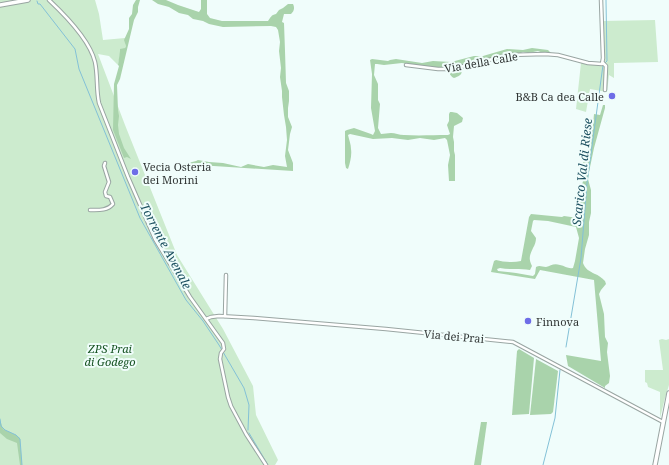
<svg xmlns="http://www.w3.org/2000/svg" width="669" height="465" font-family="'Noto Serif',serif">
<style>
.green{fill:#ccebce}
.forest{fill:#a9d3ab;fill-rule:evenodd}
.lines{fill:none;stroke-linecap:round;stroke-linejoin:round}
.stream{stroke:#83c1d7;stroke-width:1}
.minor-casing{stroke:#99a5a2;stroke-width:4.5}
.secondary-casing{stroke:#99a5a2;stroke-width:5.5}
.primary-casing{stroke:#99a5a2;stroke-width:5.5}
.minor{stroke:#fff;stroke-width:2.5}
.secondary{stroke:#fff;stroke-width:3.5}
.primary{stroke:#fff;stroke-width:3.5}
.poi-dot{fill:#6e6de7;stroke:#f0fdfb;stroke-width:1.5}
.labels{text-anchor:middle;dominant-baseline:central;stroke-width:4;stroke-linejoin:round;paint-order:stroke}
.street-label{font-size:11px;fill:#313635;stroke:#f0fdfb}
.poi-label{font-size:11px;fill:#313635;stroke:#f0fdfb;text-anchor:start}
.park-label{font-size:11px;font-style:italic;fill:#145120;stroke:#f0fdfb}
.water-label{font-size:12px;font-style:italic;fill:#1b4f5f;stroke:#f0fdfb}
</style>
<rect width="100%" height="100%" fill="#f0fdfb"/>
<g class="green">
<path d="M0 0H95L99 14 103 40 125 38 126 46 125 48 120 54 118 65 109 56 98 54 125 125 177 255 223 329 253 386 256 415 278 460 275 465H0Z"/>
<path d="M655 20 658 62 614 63V78L609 75 607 92 590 89 586 112 576 109 581 63 578 62 605 66 602 21Z"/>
<path d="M662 339 666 340 669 339V385L665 398 660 418V392L648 387 647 383 645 382V370H663L659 340Z"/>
</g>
<g class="forest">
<path d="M136 0H140L138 7V12L134 20 120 79 117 85 118 110 119 116 118 125 119 134 124 148 131 159 127 157 124 158 113 130 114 84 119 66 118 65 120 51V49L125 48 126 46 124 40 129 29V18L132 14 133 5Z"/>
<path d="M152 0H166L178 5 199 12 201 9V0H207V14L210 18 222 21H268C271 17 271 15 276 14L279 10 283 8 288 4H293C295 8 294 11 291 14H284L282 22 284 23 285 51 286 83 289 91V101L288 108V117L292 127 290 134 288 150 293 163V171L183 164C187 162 193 163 198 160L209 162 223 163 241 167 248 164 264 167 273 165 287 167 285 156 287 140 286 127 284 115 282 97V91L280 77 281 68 279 51 280 42 278 30 276 27 271 26 223 27 209 24 203 21 193 19 188 15 179 13 169 7 158 4Z"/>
<path d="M532 48 548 50 551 53V56L538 51 528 53 523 52 519 54 495 57 482 61 463 65 460 67C464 74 460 76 454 78 451 77 449 73 448 70L431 67 418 66 402 63 384 65 377 64H375L374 75 378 84V100L380 104 378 128 381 134C385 134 387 133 391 133 395 133 399 135 404 135 419 136 434 135 448 135L450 134 447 125 449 121V114L450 112H452L457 113 463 118 462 122 454 126 453 137 454 142V151L455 155V181H449L448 165 450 155 447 140 445 138 434 140 420 138 408 140 392 138 373 139 350 134 348 135C349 140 351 144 351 149 352 155 350 163 348 169L346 168 345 163V131L347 130 354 128 371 134 373 135 375 131 371 108 372 74 370 60 372 59 388 61 390 60 396 59 422 63 433 61 451 62 474 56H483L507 49 523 50Z"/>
<path d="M603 105H605V108L594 148 589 172 588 179 591 190V213L589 222V235L585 249 583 263C585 269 589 271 595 274 598 275 602 278 605 281L606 284 601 290 599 294 604 314 605 337 608 343 607 352 610 376 609 383 605 386V388L568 366 566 355 601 361 594 280 540 270 535 279 491 272 494 261 496 260C504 262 513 263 521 261L529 217 531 214 562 217 564 216 578 218 579 214 580 193 583 181 582 174 584 167 583 163 588 149 589 138V136L590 129 593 125 594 114 600 115ZM534 220 548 221 576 227 579 238 575 261 573 268C568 269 565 266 560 265 553 263 551 266 546 267 542 267 540 265 536 267L535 274 533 276 516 273 498 271 497 269 500 268C510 270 520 268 530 270L532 266C528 258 530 255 533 248 535 245 536 241 536 238L531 231 533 221Z"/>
<path d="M519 349 534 358 529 414 512 415 517 351Z"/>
<path d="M536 359 558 371 553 412 551 414 530 415Z"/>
<path d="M0 420 3 429 16 435 20 438 22 465H20L17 443 7 439 0 433Z"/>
<path d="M481 422H487L481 465H474Z"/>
</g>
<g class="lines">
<g class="stream">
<path d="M37 1 38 4H40L75 49 79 69 140 218 186 300 203 321 219 345 244 388 249 405 248 430"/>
<path d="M605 63 607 61 606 0"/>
<path d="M566 347 581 258 587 183 603 65"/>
<path d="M0 419 1 426 5 430 16 435 20 439 22 465"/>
<path d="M249 433 268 465"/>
<path d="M543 465 555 418 560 370"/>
</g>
<g class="minor-casing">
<g id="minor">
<path d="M49 0C65 15 90 41 95 62 98 76 96 89 99 103L128 177 155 239 190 297 223 343 224 349 221 353 220 359 228 397 231 406 246 434 266 465"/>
<path d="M603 63 606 66 605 90"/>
<path d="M406 65 438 69H452L509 55 545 54 558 55 588 63 602 64 603 58 601 0"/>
<path d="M90 210C98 210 107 211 113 204L110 197 106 196 105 192 109 182 104 166 105 163"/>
<path d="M225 316 226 275"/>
<path d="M206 319 211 317 219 316 254 318 386 329 513 342 663 422"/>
</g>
</g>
<g class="secondary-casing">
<path id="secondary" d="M0 5 28 0"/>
</g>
<g class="primary-casing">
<path id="primary" d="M655 465 669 393"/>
</g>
<use href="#minor" class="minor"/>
<use href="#secondary" class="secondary"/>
<use href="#primary" class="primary"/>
</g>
<g class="poi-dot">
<circle cx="612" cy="96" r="4"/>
<circle cx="135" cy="172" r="4"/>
<circle cx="528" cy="321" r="4"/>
</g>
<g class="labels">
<g class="street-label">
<text transform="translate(481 62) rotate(-10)">Via della Calle</text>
<text transform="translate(454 336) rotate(5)">Via dei Prai</text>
</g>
<g class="poi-label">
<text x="604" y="96" text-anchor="end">B&amp;B Ca dea Calle</text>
<text x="143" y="166">Vecia Osteria<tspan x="143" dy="13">dei Morini</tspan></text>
<text x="536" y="321">Finnova</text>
</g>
<g class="park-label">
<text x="110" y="348">ZPS Prai<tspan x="110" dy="13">di Godego</tspan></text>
</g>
<g class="water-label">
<text transform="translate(582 172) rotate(-84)">Scarico Val di Riese</text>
<text transform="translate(166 246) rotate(62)">Torrente Avenale</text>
</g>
</g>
</svg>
